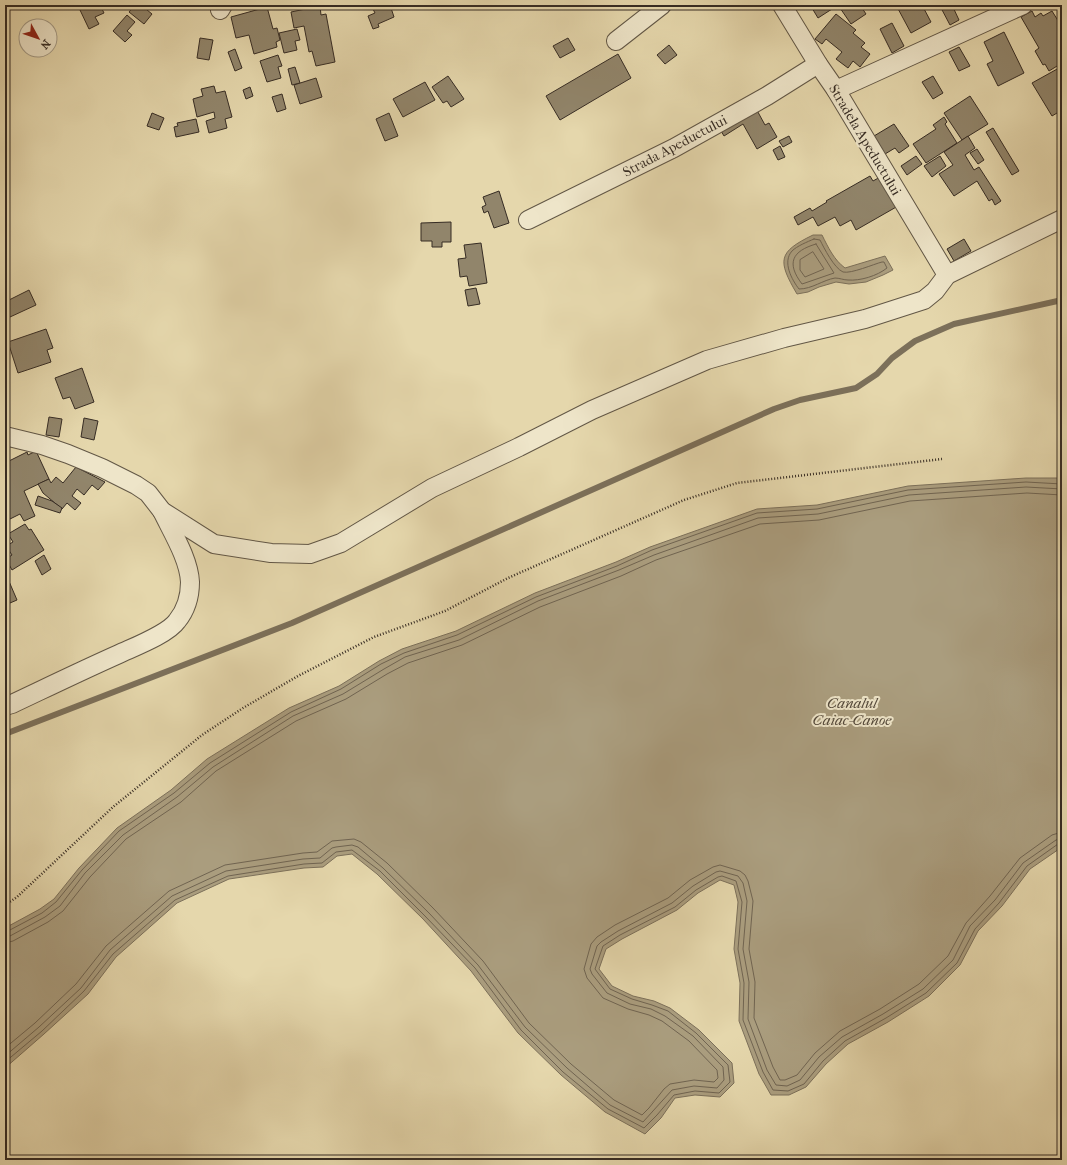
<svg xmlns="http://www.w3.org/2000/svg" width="1067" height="1165" font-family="'IM FELL French Canon',serif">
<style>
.water{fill:#aa9d7e;stroke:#7c705a}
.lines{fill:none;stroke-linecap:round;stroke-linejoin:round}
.shore{stroke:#706451;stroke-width:1}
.stream{stroke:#7c705a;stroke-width:6}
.building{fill:#91856b;stroke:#362c24}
.minor-casing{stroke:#625746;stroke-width:20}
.path{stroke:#362c24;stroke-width:2.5;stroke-dasharray:1 2;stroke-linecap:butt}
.minor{stroke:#eee5c9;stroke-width:18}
.labels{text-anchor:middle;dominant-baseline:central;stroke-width:4;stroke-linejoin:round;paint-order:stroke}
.street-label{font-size:14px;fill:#362c24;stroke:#eee5c9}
.water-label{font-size:15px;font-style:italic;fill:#53483a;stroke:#eee5c9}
</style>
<rect width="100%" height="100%" fill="#e5d7ac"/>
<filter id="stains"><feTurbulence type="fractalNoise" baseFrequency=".005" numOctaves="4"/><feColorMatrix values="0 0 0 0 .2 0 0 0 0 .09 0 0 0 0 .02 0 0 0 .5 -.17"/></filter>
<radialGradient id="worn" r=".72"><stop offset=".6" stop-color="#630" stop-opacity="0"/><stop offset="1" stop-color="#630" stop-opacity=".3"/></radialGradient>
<g class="water">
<path d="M813 235H822C828 247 834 260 845 268L885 256 893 270 883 275 866 282 849 284 836 282 819 287 808 292 797 294C777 260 778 252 813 235Z"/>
<path d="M1026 478H1058L1062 480V847L1030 869 1002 906 978 931 960 965 929 996 888 1022 848 1044 826 1064 806 1087 789 1095H771L759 1074 739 1021 740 983 734 949 738 902 734 885 720 880 698 893 677 910 622 939 606 949 599 969 612 986 633 996 654 1001 670 1008 699 1030 732 1063 734 1083 720 1097 695 1095 675 1098 661 1118 645 1134 605 1112 561 1075 518 1033 471 971 423 919 377 874 352 854 337 856 323 867 304 868 229 879 177 903 116 957 88 994 44 1034 5 1068V928L40 909 54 899 79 868 117 828 171 790 207 759 289 708 339 686 379 661 402 649 456 631 535 593 616 562 650 547 757 509 817 505 908 486Z"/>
</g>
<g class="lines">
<g class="shore">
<path d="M814 239 820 240C824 248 834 268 843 272 851 274 874 264 882 262H884L887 268C877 276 860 281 848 280 844 280 839 278 835 278 823 280 812 289 799 289 792 280 782 262 792 251 797 246 807 242 814 239Z"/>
<path d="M816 244 834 273 805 283 802 284C786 263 792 251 816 244Z"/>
<path d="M813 252 824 269 805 277 800 270V260Z"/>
<path d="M5 931H8L42 913 56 902 82 870 119 831 174 793 210 763 291 712 341 689 381 664 404 653 457 635 536 597 617 566 652 550 757 513 817 509 908 490 1026 482 1062 484"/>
<path d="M5 937 10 936 45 917 60 906 85 873 123 835 177 797 213 767 293 716 343 694 384 669 405 657 459 640 538 601 619 570 654 555 758 518 818 514 909 495 1026 487 1062 489"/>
<path d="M5 943 13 941 48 922 63 911 90 877 126 839 181 802 216 771 296 721 346 699 387 674 408 663 462 645 540 607 621 576 656 560 760 524 819 520 910 501 1027 493 1062 495"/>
<path d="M5 1048 35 1023 76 984 106 946 169 891 225 865 303 853 317 852 332 841 354 839 361 842 387 863 433 908 483 961 529 1023 571 1064 614 1100 642 1115 649 1108 664 1089 670 1084 694 1080 714 1082 718 1078 717 1070 689 1041 662 1021 649 1015 628 1009 603 998 587 978 584 969 591 944 597 937 615 925 668 898 690 880 713 867 720 865 740 871 745 875 748 881 753 901 749 949 755 982 754 1018 773 1067 780 1080H785L797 1075 815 1053 840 1031 880 1009 919 984 948 956 966 923 990 896 1020 858 1052 835 1062 832"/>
<path d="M5 1056 39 1027 81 988 110 950 172 896 226 871 303 859 320 858 332 848 336 847 352 845 358 847 383 868 429 913 478 965 525 1027 567 1068 610 1105 643 1122 672 1090 694 1086 717 1088 724 1080 723 1067 693 1036 665 1016 651 1009 630 1004 607 993 592 974 590 969 597 946 601 942 618 931 672 903 693 886 716 872 720 871 738 876 743 883 747 901 743 949 749 982 748 1019 767 1070 776 1085 787 1086 800 1080 819 1057 842 1037 883 1014 923 989 953 960 970 926 995 900 1023 863 1056 840 1062 838"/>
<path d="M5 1062 42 1031 84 991 113 954 175 900 228 876 304 864 322 863 336 852 352 850 380 871 425 916 475 968 521 1030 563 1072 608 1109 644 1128 657 1115 674 1095 695 1091 719 1093 730 1082 728 1065 696 1033 668 1011 652 1005 632 999 610 989 595 969 603 946 620 935 675 907 696 890 718 877 722 876 736 881 742 902 738 949 744 983 743 1020 763 1072 773 1090 788 1091 804 1084 823 1061 845 1041 886 1018 926 993 957 963 975 929 999 903 1027 866 1058 844 1062 843"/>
</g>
<path class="stream" d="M5 734 292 623 774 409 800 400 856 388 877 374 892 358 915 341 954 324 1062 300"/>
</g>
<g class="building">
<path d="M90 5H100L104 13 95 17 99 24 89 29 80 10Z"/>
<path d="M135 5H141L152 14 144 24 129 12Z"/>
<path d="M371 5H390L394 17 378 24 379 27 373 29 368 16 375 13Z"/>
<path d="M816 5H830L832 9 818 18 812 8Z"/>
<path d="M838 5H860L866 14 851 24Z"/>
<path d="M896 5H922L931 22 911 33Z"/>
<path d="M943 5H952L959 20 950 25 940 6Z"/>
<path d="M320 6 321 15 326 14 335 62 316 66 312 51 309 52 304 26 294 28 291 12Z"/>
<path d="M267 7 273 29 277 28 280 40 276 42 277 47 254 54 249 35 236 38 231 17Z"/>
<path d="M1032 11 1035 17 1041 13 1043 16 1052 11 1062 27V63L1049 71 1045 64 1043 65 1035 51 1039 48 1021 17Z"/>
<path d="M836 14 856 30 853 33 865 43 861 47 870 54 860 67 853 61 848 68 836 59 842 52 826 39 822 44 815 39Z"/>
<path d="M127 15 135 22 127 31 132 35 125 42 113 31Z"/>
<path d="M892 23 904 46 892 53 880 29Z"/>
<path d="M297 29 300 40 295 41 297 50 284 53 279 33Z"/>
<path d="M1004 32 1024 73 998 86 987 64 993 61 984 42Z"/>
<path d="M200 38 213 40 209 60 197 58Z"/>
<path d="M568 38 575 50 560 58 553 46Z"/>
<path d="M669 45 677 55 665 64 657 55Z"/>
<path d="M959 47 970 66 959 71 949 52Z"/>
<path d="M235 49 242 68 235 71 228 52Z"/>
<path d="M618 54 631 78 560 120 546 96Z"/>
<path d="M278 55 282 66 278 67 281 78 267 82 260 61Z"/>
<path d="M295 67 300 83 292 85 288 69Z"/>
<path d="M1059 68 1062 73V110L1052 116 1032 83Z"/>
<path d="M448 76 464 99 451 107 447 101 443 103 432 87Z"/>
<path d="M933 76 943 93 933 99 922 82Z"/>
<path d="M316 78 322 97 300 104 294 85Z"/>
<path d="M425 82 435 100 403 117 393 99Z"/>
<path d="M214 86 216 93 225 91 232 117 225 119 227 128 209 133 206 121 215 118 214 112 197 117 193 99 203 96 201 89Z"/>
<path d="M250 87 253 96 246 99 243 90Z"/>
<path d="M282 94 286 109 277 112 272 97Z"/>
<path d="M970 96 988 124 962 140 944 113Z"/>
<path d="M753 103 765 125 769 123 777 137 757 149 743 124 724 136 717 124Z"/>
<path d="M152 113 164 118 159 130 147 126Z"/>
<path d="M389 113 398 136 385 141 376 119Z"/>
<path d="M944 117 947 122 945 124 957 143 926 163 913 144 936 129 933 125Z"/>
<path d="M196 119 199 132 176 137 174 127 178 126 177 123Z"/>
<path d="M894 124 909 146 899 153 895 148 885 154 874 136Z"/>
<path d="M993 128 1019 171 1012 175 986 132Z"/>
<path d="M789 136 792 142 783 147 779 141Z"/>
<path d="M968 136 975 148 965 155 974 170 979 167 1001 201 995 205 992 199 989 201 977 181 954 196 939 174 953 165 944 152Z"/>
<path d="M780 146 785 157 778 160 773 150Z"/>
<path d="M977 149 984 160 978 164 970 153Z"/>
<path d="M916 156 922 164 907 175 901 166Z"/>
<path d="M940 156 946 166 932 177 924 166Z"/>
<path d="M870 176 873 181 882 176 898 206 856 230 851 220 840 226 835 217 818 226 813 217 798 225 794 217 810 208 812 211 827 202 826 201Z"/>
<path d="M499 191 509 223 494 228 488 211 484 213 482 207 486 205 483 197Z"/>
<path d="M451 222V242H442V247H432V241H421V223Z"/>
<path d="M964 239 971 251 954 261 947 249Z"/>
<path d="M481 243 487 283 469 286 467 276 460 277 458 259 466 258 464 245Z"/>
<path d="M476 288 480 304 468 306 465 290Z"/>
<path d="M29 290 36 305 10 317 5 306V302Z"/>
<path d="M46 329 53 348 47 350 51 362 18 373 8 342Z"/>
<path d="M82 368 94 402 75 409 70 397 63 399 55 378Z"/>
<path d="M49 417 62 419 59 437 46 435Z"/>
<path d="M84 418 98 421 94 440 81 437Z"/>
<path d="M36 451 49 479 24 491 35 516 24 521 20 514 8 520 5 514V463L27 452 28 455Z"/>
<path d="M76 467 105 482 98 490 92 485 84 495 77 489 72 496 81 503 75 510 67 503 62 509 43 493 38 484 49 479 51 483 56 477 63 483Z"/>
<path d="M38 496 52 501 62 508 60 513 35 505Z"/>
<path d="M25 524 29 530 31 529 44 550 12 570 6 559 12 555 6 546 13 542 8 534Z"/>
<path d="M44 555 51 569 42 575 35 561Z"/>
<path d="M5 572 17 600 10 603 5 591Z"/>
</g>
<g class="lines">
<g class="minor-casing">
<g id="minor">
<path d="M782 5 818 64 836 90 947 275"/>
<path d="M220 10 223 5"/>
<path d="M616 41 662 5"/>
<path d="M836 90 1023 5"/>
<path d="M528 220 674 148 767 96 818 64"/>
<path d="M5 436 42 445 68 454 102 468 136 485 148 493 162 511 214 544 271 553 310 554 341 543 432 488 519 447 592 410 707 360 784 338 865 319 924 300 935 291 947 275 1062 219"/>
<path d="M5 706 12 704C48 687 83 670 119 654 134 647 168 634 177 621 186 610 190 595 190 582 189 559 172 532 162 511"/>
</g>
</g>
<path class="path" d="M5 905 17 897 113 807 202 735 243 708 298 676 374 637 445 611 508 578 684 500 737 483 942 459"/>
<use href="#minor" class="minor"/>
</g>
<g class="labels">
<g class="street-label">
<text transform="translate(865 140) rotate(59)">Stradela Apeductului</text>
<text transform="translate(675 146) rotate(-28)">Strada Apeductului</text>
</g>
<g class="water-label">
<text x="852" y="703">Canalul<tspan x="852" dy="17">Caiac-Canoe</tspan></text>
</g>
</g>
<rect width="1067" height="1165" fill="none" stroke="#e5d7ac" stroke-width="20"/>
<rect x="6" y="6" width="1055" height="1153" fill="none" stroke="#362c24" stroke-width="2"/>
<rect x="10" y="10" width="1047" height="1145" fill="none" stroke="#362c24"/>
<g transform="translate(38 38) rotate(130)"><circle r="19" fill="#eee5c9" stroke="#a49b87"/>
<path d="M0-3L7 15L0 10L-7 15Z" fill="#8f2418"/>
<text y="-6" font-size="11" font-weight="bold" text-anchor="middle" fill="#362c24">N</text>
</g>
<rect width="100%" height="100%" filter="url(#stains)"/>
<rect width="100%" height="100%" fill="url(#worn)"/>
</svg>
